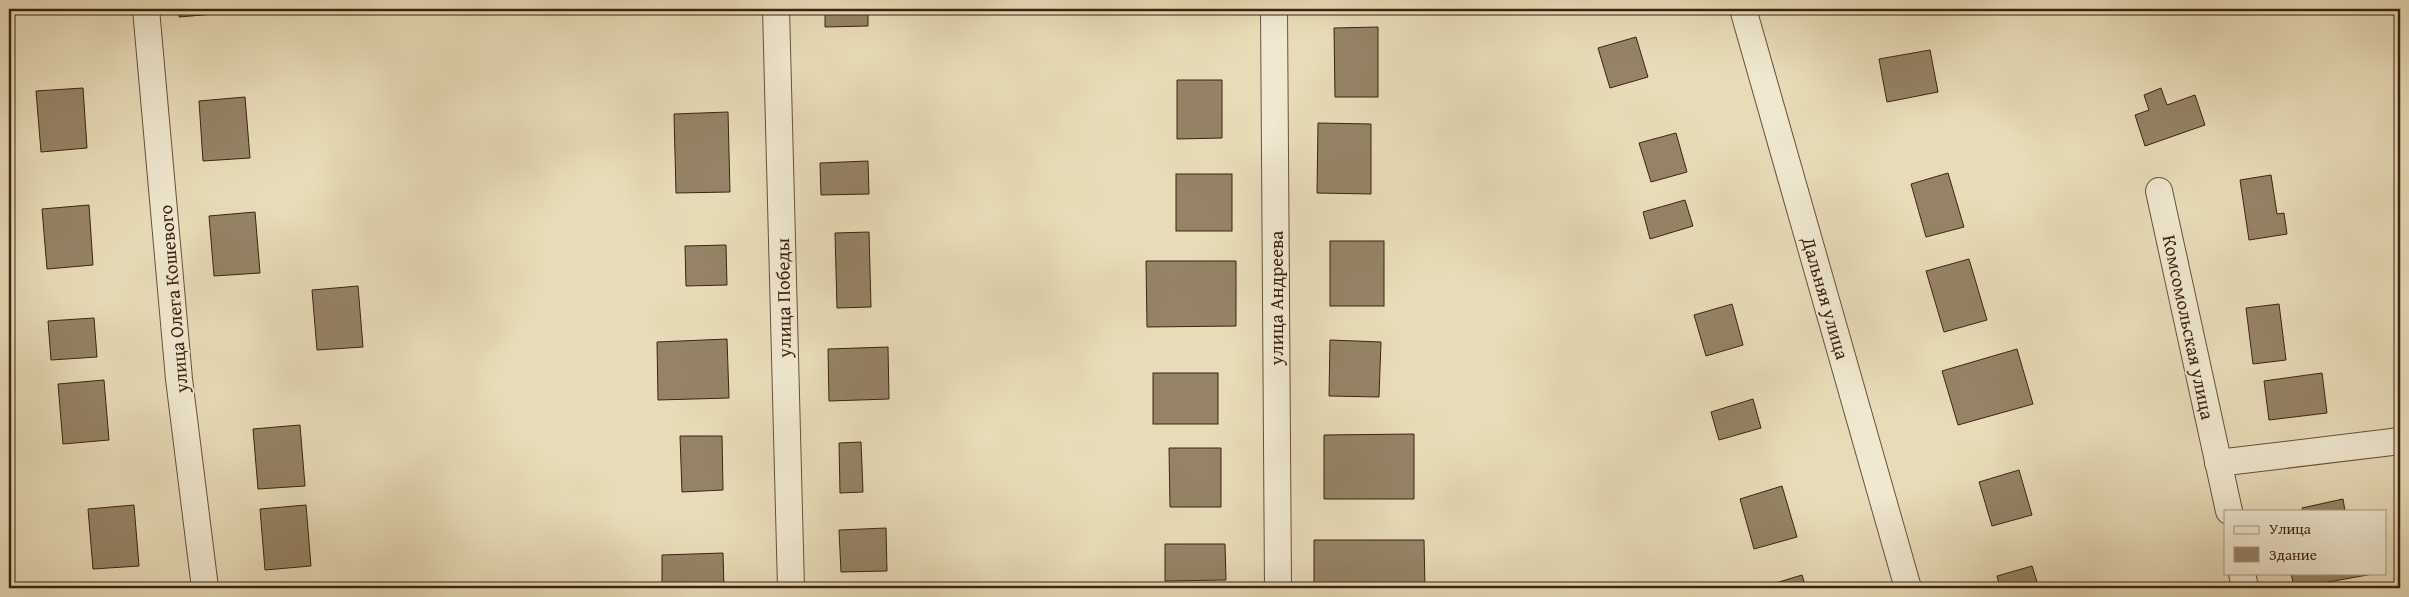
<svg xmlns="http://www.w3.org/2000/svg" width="2409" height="597" font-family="'Gentium Book Plus',serif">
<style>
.building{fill:#968367;stroke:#3d2310}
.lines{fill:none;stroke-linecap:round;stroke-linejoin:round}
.minor-casing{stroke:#68513a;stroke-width:28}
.minor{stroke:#f0e8d1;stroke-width:26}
.labels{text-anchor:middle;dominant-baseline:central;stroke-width:4;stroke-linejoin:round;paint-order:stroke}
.street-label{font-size:19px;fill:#3d2310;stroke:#f0e8d1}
</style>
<rect width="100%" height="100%" fill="#e8dcb8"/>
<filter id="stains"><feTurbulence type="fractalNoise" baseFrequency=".004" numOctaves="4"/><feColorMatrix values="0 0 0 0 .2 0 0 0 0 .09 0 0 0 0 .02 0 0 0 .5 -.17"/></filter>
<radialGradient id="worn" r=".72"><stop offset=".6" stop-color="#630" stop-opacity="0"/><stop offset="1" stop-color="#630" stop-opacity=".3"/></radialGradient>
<g class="building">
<path d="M32 9H72L32 12Z"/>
<path d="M179 9H225L226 13 179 17Z"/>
<path d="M825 9H868V26L825 27Z"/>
<path d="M1378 27V97H1335L1334 28Z"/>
<path d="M1636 37 1648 77 1610 88 1598 48Z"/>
<path d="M1930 50 1938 92 1887 102 1879 59Z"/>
<path d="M1177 80H1222V138L1177 139Z"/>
<path d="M83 88 87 148 41 152 36 91Z"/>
<path d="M2161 88 2167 105 2195 95 2205 125 2145 146 2135 115 2149 110 2144 95Z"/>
<path d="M245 97 250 158 203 161 199 101Z"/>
<path d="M728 112 730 192 676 193 674 114Z"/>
<path d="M1318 123 1371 124V194L1317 193Z"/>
<path d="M1676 133 1687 172 1651 182 1639 143Z"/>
<path d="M868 161 869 194 821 195 820 163Z"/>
<path d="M1948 173 1964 227 1926 237 1911 184Z"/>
<rect x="1176" y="174" width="56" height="57"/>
<path d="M2271 175 2277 214 2284 213 2287 234 2249 240 2240 180Z"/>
<path d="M1685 200 1693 226 1650 239 1643 212Z"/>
<path d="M89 205 93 265 47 269 42 209Z"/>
<path d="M255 212 260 273 214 276 209 216Z"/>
<path d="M869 232 871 307 837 308 835 233Z"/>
<rect x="1330" y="241" width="54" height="65"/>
<path d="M726 245 727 285 686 286 685 246Z"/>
<path d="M1969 259 1987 320 1944 332 1926 271Z"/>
<path d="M1146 261H1236V326L1147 327Z"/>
<path d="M358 286 363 347 317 350 312 290Z"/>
<path d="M1732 304 1743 345 1706 356 1694 315Z"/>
<path d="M2279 304 2286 360 2253 364 2246 308Z"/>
<path d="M94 318 97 357 51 360 48 321Z"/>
<path d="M727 339 729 398 658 400 657 342Z"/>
<path d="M1330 340 1381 342 1379 397 1329 396Z"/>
<path d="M888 347 889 399 829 401 828 349Z"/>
<path d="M2017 349 2033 404 1958 425 1942 371Z"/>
<rect x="1153" y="373" width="65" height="51"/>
<path d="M2322 373 2327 413 2269 420 2264 381Z"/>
<path d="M104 380 109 440 63 444 58 384Z"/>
<path d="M1753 399 1761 428 1719 440 1711 412Z"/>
<path d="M300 425 305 486 258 489 253 429Z"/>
<path d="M1414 434V499H1324V435Z"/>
<path d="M680 436H722L723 490 682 492Z"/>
<path d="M861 442 863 492 840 493 839 443Z"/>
<path d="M1169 448H1221V507H1170Z"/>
<path d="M2019 470 2032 515 1992 526 1979 482Z"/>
<path d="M1782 486 1797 537 1754 549 1740 499Z"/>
<path d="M2343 499 2345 511H2303L2302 508Z"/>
<path d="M134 505 139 566 93 569 88 509Z"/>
<path d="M306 505 311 566 265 570 260 509Z"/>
<path d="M886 528 887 571 841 572 839 530Z"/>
<path d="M1314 540H1424L1425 588H1314Z"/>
<path d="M1165 544H1225L1226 580 1165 581Z"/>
<path d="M723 553 724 588H662V555Z"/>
<path d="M2032 566 2039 588H2000L1997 576Z"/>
<path d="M2291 573H2373V574L2294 588Z"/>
<path d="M1802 575 1806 588H1770L1769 585Z"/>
</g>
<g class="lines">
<g class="minor-casing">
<g id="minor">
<path d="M146 9 179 379 205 588"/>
<path d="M776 9 791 588"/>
<path d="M1274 9 1278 588"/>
<path d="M1743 9 1908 588"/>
<path d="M2159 191 2229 511"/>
<path d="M2218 463 2400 441"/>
<path d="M2242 573 2245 588"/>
</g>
</g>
<use href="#minor" class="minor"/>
</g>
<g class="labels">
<g class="street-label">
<text transform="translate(783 298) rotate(-91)">улица Победы</text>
<text transform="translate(1276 298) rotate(-90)">улица Андреева</text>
<text transform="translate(1826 298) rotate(74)">Дальняя улица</text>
<text transform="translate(173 299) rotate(-95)">улица Олега Кошевого</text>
<text transform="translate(2189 327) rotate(78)">Комсомольская улица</text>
</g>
</g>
<rect width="2409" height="597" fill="none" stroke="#e8dcb8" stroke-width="30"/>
<rect x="10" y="10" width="2389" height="577" fill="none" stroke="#3d2310" stroke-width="2.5"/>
<rect x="15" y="15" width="2379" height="567" fill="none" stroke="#3d2310"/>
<rect x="2224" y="510" width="162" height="65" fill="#f0e8d1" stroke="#a89984"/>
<rect x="2234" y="526" width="25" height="8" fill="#f0e8d1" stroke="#a89984"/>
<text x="2269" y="534" font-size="15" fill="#3d2310">Улица</text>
<rect x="2234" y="547" width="25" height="15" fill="#968367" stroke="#a89984"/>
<text x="2269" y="560" font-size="15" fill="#3d2310">Здание</text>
<rect width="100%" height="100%" filter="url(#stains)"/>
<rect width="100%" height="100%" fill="url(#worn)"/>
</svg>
